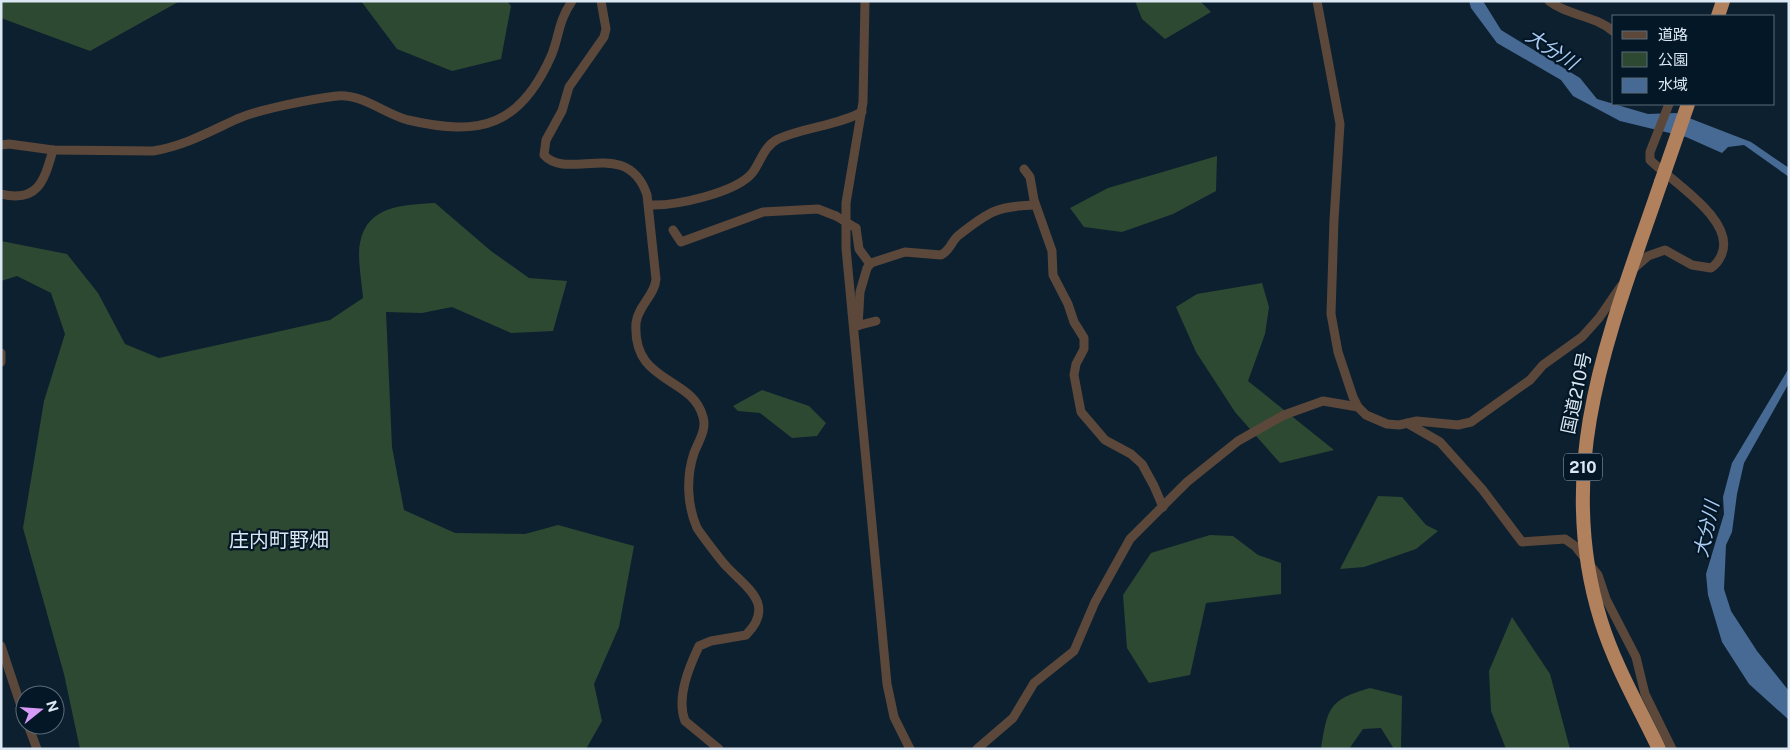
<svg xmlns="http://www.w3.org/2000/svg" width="1790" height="750" font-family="'Public Sans','Noto Sans JP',sans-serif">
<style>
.green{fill:#2d4931}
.water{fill:#476a94}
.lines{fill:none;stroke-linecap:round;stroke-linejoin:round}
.minor{stroke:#5c483a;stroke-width:9}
.highway{stroke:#b1815d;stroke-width:14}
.minor-bridge{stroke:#5c483a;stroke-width:9}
.highway-bridge{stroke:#b1815d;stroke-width:14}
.labels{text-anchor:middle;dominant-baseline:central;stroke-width:4.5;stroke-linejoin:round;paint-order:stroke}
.shield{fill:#041726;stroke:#9aa9b5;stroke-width:1}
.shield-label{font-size:16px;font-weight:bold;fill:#dbe7f2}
.street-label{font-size:18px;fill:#dbe7f2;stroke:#041726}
.water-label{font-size:19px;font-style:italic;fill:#acccf3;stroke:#041726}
.quarter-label{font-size:20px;fill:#dbe7f2;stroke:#041726}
</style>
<rect width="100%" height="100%" fill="#0d2030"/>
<g class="green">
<path d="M1 1H180L90 51 1 18Z"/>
<path d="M361 1H507L511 6 501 59 452 71 397 49Z"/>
<path d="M1135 1H1200L1211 12 1165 39 1142 19Z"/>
<path d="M1217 156 1216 191 1173 214 1122 232 1084 227 1070 208 1108 188Z"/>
<path d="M435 203 491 251 529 278 567 281 553 331 511 333 452 307 422 313 386 312 392 447 404 510 455 533 525 534 558 525 634 546 619 627 594 684 602 721 586 749H80L64 674 23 528 44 401 65 334 51 293 17 276 1 281V241L67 254 98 293 125 344 159 358 330 320 363 298C362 283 357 257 360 243 367 205 404 205 435 203Z"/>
<path d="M1262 283 1269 307 1265 334 1248 381 1334 450 1280 463 1235 412 1196 352 1176 307 1197 294Z"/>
<path d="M762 390 809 406 826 423 817 436 792 438 760 413 738 411 733 406Z"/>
<path d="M1378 496 1402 497 1426 525 1438 531 1416 549 1364 567 1340 569Z"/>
<path d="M1210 535 1233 536 1258 555 1281 563V594L1206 603 1190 675 1149 683 1127 648 1123 595 1151 553Z"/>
<path d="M1512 617 1550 674 1570 749H1506L1491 711 1489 671Z"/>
<path d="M1370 688 1402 696 1401 749H1394L1381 728 1363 729 1349 749H1321C1328 708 1328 700 1370 688Z"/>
</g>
<g class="water">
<path d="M1469 1H1483L1501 30 1580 78 1597 99 1648 114 1676 113 1751 142 1786 166 1789 168V177L1744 145 1728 147 1722 153 1686 137 1620 121 1573 96 1561 80 1497 43 1471 8Z"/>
<path d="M1789 368V383L1744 463 1737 494 1732 532 1726 545 1724 589 1731 611 1757 651 1789 691V720L1749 684 1722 642 1708 595 1706 574 1724 514 1723 497 1732 463Z"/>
</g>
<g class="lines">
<g class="minor">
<path d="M601 1 606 29 604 37 569 87 562 111 546 140 544 155C568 182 627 136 647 195L656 279C655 295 638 306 636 323 632 385 692 375 703 417 707 430 698 442 694 453 686 477 687 505 697 528 701 534 721 561 727 567 747 588 776 605 746 635L711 641 699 646C689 667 676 698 685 721L719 749"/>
<path d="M865 1 863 102 846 203V248L887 684 894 717 910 749"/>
<path d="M1317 1 1340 124 1334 220 1331 314 1338 352 1353 397 1358 407 1366 415 1387 424 1399 425 1417 421 1458 425 1471 422 1530 380 1543 365 1582 337 1599 318 1621 286"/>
<path d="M1549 1C1568 16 1595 15 1614 32"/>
<path d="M1 145 9 144 53 150 153 151C184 146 209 132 237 119 260 109 312 99 337 96 361 93 385 114 408 120 481 137 521 126 552 54 560 33 558 22 572 1"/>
<path d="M1024 169 1030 177 1034 200 1052 251 1053 275 1068 304 1074 322 1084 338V349L1076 364 1074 375 1081 412 1105 440 1131 454 1142 464 1154 486 1163 507"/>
<path d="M1 194C38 203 44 181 53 150"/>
<path d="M649 205C675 206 737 193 753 172 761 161 764 146 778 139 805 127 836 126 862 112"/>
<path d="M856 228 859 249 870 264"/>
<path d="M673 230 681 242 763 212 818 209 836 216"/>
<path d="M1633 269 1648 256 1665 250 1692 265 1711 268C1716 265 1718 262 1721 256 1738 221 1671 181 1650 160V152L1669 104"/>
<path d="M856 326 876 321"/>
<path d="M858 326 860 292 867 268 871 263 905 252 941 255C951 250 951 241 959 235 988 212 997 206 1035 205"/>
<path d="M1 353V362"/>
<path d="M1407 423 1440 442 1482 489 1522 542 1565 539 1575 546 1598 575 1606 599 1636 657 1645 694 1672 749"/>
<path d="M1 646 25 718"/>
<path d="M28 725 37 749"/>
<path d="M977 749 1013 718 1034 683 1074 651 1095 602 1130 539 1187 482 1238 441 1284 415 1323 401 1358 407"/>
</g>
<g class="highway">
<path d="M1718 16 1723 1"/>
<path d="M1659 749C1639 707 1615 666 1601 621 1552 464 1611 329 1661 182"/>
</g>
<path class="minor-bridge" d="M836 216 856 228"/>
<path class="highway-bridge" d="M1661 182 1688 104"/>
</g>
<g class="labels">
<rect class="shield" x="1564" y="453.5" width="38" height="27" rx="4"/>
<g class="shield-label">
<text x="1583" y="467">210</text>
</g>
<g class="street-label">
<text transform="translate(1576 393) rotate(-78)">国道210号</text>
</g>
<g class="water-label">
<text transform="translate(1552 49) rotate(33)">大分川</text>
<text transform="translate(1706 529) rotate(-78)">大分川</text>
</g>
<g class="quarter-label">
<text x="279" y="540">庄内町野畑</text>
</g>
</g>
<rect width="1790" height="750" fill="none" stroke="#dbe7f2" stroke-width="5"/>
<rect x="1612" y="15" width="162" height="90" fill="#041726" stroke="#5a6a78"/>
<rect x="1622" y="31" width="25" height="8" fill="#5c483a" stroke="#5a6a78"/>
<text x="1658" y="40" font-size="15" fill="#dbe7f2">道路</text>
<rect x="1622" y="52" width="25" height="15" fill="#2d4931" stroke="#5a6a78"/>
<text x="1658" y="65" font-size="15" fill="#dbe7f2">公園</text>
<rect x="1622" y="78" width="25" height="15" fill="#476a94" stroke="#5a6a78"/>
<text x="1658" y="90" font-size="15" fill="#dbe7f2">水域</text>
<g transform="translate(40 710) rotate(73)"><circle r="24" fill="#041726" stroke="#5a6a78"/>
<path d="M0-4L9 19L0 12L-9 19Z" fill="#d89af8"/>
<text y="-8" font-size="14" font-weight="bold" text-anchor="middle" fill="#dbe7f2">N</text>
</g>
</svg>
